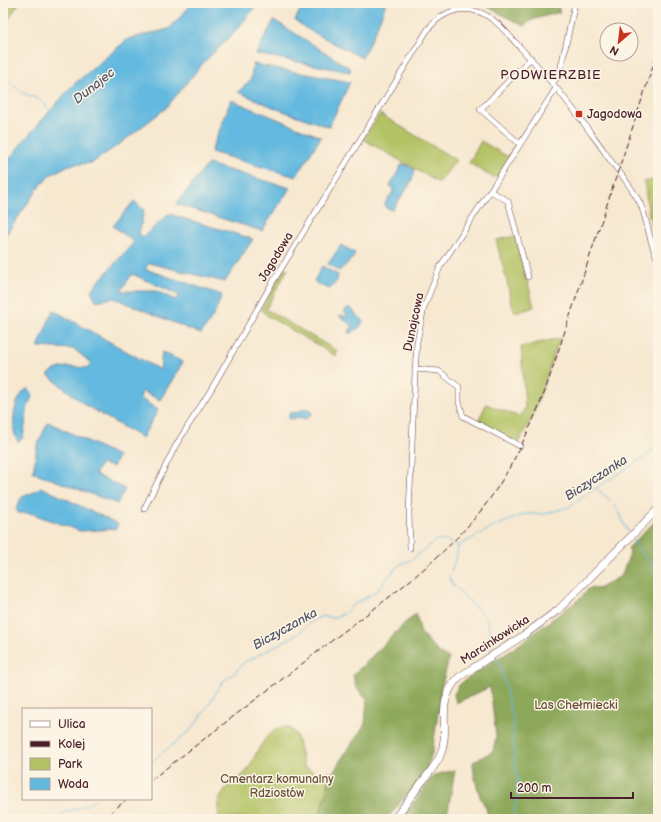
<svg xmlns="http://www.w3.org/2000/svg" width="661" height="822" font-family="'Balsamiq Sans',sans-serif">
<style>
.green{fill:#b2c265;stroke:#7e7048}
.forest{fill:#8da85a;stroke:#6c6442}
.water{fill:#63b9df;stroke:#566c85;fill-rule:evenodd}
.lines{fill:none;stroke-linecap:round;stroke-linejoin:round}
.stream{stroke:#63b9df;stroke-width:1}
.street-casing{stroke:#643d44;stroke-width:6}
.secondary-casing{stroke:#643d44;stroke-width:8}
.street{stroke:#fff;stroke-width:5}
.secondary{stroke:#fff;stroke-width:7}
.rail{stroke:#4a1f2b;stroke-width:1;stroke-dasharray:6 3;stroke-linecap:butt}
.poi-dot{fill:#c8321e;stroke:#fcf5e5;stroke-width:1.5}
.labels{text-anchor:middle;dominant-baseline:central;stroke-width:3;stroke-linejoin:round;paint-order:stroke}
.poi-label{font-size:12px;fill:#4a1f2b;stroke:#fcf5e5;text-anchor:start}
.street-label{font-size:12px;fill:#4a1f2b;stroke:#fcf5e5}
.park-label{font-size:12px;fill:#69503c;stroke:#fcf5e5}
.neighbourhood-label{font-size:13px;letter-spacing:1px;fill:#4a1f2b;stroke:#fcf5e5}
.water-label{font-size:13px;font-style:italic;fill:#53556a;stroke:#fcf5e5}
</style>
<rect width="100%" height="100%" fill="#fcf5e5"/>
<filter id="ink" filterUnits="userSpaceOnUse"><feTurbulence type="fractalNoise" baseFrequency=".025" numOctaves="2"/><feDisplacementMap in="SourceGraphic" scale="8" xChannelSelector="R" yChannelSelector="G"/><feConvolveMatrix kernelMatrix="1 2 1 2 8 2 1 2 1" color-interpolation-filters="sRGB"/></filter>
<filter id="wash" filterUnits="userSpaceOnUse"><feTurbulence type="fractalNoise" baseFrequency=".012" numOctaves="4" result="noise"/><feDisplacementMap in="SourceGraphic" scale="16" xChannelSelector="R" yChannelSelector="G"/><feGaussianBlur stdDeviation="0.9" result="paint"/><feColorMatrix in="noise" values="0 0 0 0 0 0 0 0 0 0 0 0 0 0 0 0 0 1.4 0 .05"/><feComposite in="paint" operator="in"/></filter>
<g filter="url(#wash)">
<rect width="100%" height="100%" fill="#f7e8d0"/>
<g class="green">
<path d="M3 3H19L3 28Z"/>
<path d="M380 114 456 160 439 183 363 139Z"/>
<path d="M481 141 508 157 517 143V146L498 176 492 177 469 163Z"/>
<path d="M658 179V227L651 228 644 182Z"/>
<path d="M516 236 534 307 516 313 511 304 508 286 496 240Z"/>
<path d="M284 268 288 269 266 309 337 351 336 356 269 317 261 310Z"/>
<path d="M560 338 532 418 518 443 478 422 486 404 520 417 525 408 521 347Z"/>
<path d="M280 727H288L296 733 304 766 318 774 330 772 327 792 321 809V819L219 818C218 809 217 802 222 794 227 784 237 781 245 773 249 769 250 764 253 760 259 747 267 733 280 727Z"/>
</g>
<g class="forest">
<path d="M480 3H557L560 12 532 20 524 26Z"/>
<path d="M658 518V819H507V816H487C488 809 484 805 481 799 477 788 473 773 473 762L493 751 496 736 490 687 456 703 454 694 460 684 494 660 506 654 582 597 587 590 593 587 598 589 619 577 622 574 630 553 628 548Z"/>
<path d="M416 614 421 633 438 652 449 658 440 693V700L432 753 425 773 387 819H321V809L327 792 330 776 365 724 367 700 356 687 353 675 405 623Z"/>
<path d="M455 770 448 810 429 819H402L434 775Z"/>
</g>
<g class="water">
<path d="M193 3H259L232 35 204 62 166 108 121 143 92 163 69 165 52 174 39 187 3 239V167L21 144 73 85 128 39 169 29Z"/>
<path d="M304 3H386L377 27 362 58 305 28 295 20Z"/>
<path d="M274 20 351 69 350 72 256 54Z"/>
<path d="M253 64 350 82 329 127 280 110 238 92 251 79Z"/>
<path d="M231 100 321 137 296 177 211 152Z"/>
<path d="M208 164 290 188 262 231 176 204Z"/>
<path d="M402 164 411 167 415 171C412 185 400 198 392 210L385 207V203L393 192 392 191 393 189 390 186Z"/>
<path d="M134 201 144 210 139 234 143 237 169 214 253 239 225 282 149 263 145 269 222 295 214 315 201 334 114 298 96 301 91 290 134 242 113 226ZM132 274 179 295 176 300 156 291H121Z"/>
<path d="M341 245 355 253 353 258 339 271 328 264Z"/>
<path d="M322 266 338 275 337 281 330 289 319 285 314 281Z"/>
<path d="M349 307 353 310 356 315 363 320C362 329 356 329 349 334L348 332 353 326 339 316 342 315 349 318 344 311Z"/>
<path d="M53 310 160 370 162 352 183 362 160 400 142 391 140 398 158 410 142 438 85 405 48 375C60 364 73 367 88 368L91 363 74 349 38 347Z"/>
<path d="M28 388 33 394 28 406 23 438 18 442C16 438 14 434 14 430 12 415 16 396 28 388Z"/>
<path d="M305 408 310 409 312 414 306 419 299 417 290 419 288 416 290 413 297 412Z"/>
<path d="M48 422 118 456 113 467 101 464 95 474 125 489 117 504 33 472 37 446Z"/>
<path d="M41 487 118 524 116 529 80 531 30 513H18L16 508 22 497 32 493Z"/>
</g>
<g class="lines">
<g class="stream">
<path d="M3 76 23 93 42 101 51 112"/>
<path d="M596 488 611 501"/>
<path d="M615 505C621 514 623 524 629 533"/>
<path d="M633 540 640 552 652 565 655 573 658 583V598"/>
<path d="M451 571 457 555 458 546"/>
<path d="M449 576 452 584 455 587 485 616 488 624 493 650"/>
<path d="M496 657 502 669 509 705 513 717 514 733 512 743 515 749 514 758 518 780 517 787V798L514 812 515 819"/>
<path d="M151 763 157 757 190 731 205 711 223 681 234 674 245 661 249 660 289 639 300 632 308 624 322 616 333 618 344 614 353 605 377 591 388 576 401 564 411 560 436 540 447 541 458 546 460 545 493 527 525 514H544L569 507 596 488 634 464 650 453 658 444"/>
<path d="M57 819C62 810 71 811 79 808 85 806 91 802 97 799"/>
</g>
</g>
</g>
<g filter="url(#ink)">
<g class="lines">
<g class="street-casing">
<g id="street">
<path d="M552 83 559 76 575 3"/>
<path d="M520 144 480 109 486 104 531 58"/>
<path d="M490 191 508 201 528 277"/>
<path d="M415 369 439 371 459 387V402L463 416 520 446"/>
<path d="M144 509 176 445 212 388 271 285 428 29C441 13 459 5 479 12 495 18 504 30 516 43 544 72 570 103 593 136 602 147 609 160 618 170 626 181 634 191 640 203 648 221 649 242 658 260"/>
<path d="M410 548 409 513 415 373 417 342 424 307 440 267 496 182 556 88"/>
</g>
</g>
<g class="secondary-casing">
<path id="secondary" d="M394 819C404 807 413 794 422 782 428 774 436 765 440 756 452 728 433 704 459 677L524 635 558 610 658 509"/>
</g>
<use href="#street" class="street"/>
<use href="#secondary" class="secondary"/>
<g class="rail">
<path d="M151 780C213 732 276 684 338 636 388 598 439 562 479 513 508 477 528 434 545 391L658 51"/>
<path d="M103 819 127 799"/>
</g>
</g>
</g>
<rect class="poi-dot" x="575" y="110" width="8" height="8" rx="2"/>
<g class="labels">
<g class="poi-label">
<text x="587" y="114">Jagodowa</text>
</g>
<g class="street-label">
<text transform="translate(276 257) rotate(-59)">Jagodowa</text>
<text transform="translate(414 322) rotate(-78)">Dunajcowa</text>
<text transform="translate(495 640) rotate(-33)">Marcinkowicka</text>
</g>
<g class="park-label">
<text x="576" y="705">Las Chełmiecki</text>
<text x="277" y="779">Cmentarz komunalny<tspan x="277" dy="14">Rdziostów</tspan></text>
</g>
<g class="neighbourhood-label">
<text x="551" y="75">PODWIERZBIE</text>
</g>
<g class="water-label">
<text transform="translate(94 86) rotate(-38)">Dunajec</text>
<text transform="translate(596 478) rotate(-33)">Biczyczanka</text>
<text transform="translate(285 629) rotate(-29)">Biczyczanka</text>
</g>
</g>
<rect width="661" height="822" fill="none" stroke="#fcf5e5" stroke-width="16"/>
<rect x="22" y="708" width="130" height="92" fill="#fcf5e5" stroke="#b59f9b"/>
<rect x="30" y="721" width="20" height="6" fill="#ffffff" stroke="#b59f9b"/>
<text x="58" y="728" font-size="12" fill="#4a1f2b">Ulica</text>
<rect x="30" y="741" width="20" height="6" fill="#4a1f2b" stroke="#b59f9b"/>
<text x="58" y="748" font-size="12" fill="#4a1f2b">Kolej</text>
<rect x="30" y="758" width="20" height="12" fill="#b2c265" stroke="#b59f9b"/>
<text x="58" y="768" font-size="12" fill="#4a1f2b">Park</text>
<rect x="30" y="778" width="20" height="12" fill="#63b9df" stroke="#b59f9b"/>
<text x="58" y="788" font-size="12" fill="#4a1f2b">Woda</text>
<g transform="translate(619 42) rotate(208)"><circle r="19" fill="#fcf5e5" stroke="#b59f9b"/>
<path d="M0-3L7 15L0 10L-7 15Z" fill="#c8321e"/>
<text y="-6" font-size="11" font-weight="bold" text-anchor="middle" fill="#4a1f2b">N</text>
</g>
<path d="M511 792v6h122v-6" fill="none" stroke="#4a1f2b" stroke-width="2"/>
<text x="517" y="792" font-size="12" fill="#4a1f2b" stroke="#fcf5e5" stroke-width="3" paint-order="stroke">200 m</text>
</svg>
